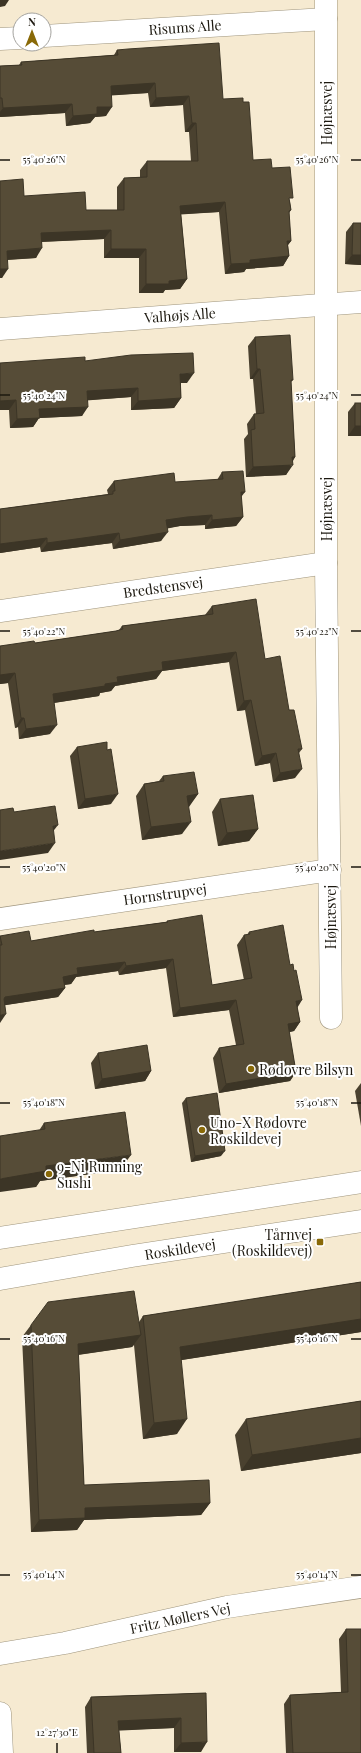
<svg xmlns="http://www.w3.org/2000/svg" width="361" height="1753" font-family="'Playfair Display',serif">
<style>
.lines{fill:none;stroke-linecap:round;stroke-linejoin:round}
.minor-casing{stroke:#9f957d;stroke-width:23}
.secondary-casing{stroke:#9f957d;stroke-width:23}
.minor{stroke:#fff;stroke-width:22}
.secondary{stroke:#fff;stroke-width:22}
.wall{fill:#4a412f}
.shaded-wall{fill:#3c3526}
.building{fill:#564c37;stroke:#3c3526}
.ticks{fill:none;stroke:#1c180f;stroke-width:1.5}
.poi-dot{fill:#896907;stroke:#fff;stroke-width:1.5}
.labels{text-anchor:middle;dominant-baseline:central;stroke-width:4;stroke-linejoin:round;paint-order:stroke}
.street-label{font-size:14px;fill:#1c180f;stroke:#fff}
.poi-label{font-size:14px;fill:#1c180f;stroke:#fff;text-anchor:start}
.ticks-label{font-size:10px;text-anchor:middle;fill:#1c180f;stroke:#fff;stroke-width:4;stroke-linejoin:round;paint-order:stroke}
</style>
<rect width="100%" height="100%" fill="#f6ead1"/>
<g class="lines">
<g class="minor-casing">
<g id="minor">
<path d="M326 0V563L331 1018"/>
<path d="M44 36 326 19"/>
<path d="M0 39 20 38"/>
<path d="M0 329 361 302"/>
<path d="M0 611 326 563"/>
<path d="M0 919 330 870"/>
<path d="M0 1654 65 1643 227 1607 361 1587"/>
<path d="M0 1713 2 1753"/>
</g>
</g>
<g class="secondary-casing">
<g id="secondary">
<path d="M0 1238 361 1182"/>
<path d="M0 1279 132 1256 361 1221"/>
</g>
</g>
<use href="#minor" class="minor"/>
<use href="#secondary" class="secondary"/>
</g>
<g class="wall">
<path d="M117 50 223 99 253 160 272 168 290 202 291 210 289 213 291 241 288 245 289 256 283 266 246 269 244 272 225 274 219 212 181 214 187 279 180 289 165 290 163 293H139V258H104V239L42 242 36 258 8 260 2 278H0V181L24 196 86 210H117V187L124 178 140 177V170L147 161H191L189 132H185L183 105 150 107 148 93 112 95 106 116 95 117 90 123 66 126 65 113 0 117V66L19 65 21 62 114 55Z"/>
<path d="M353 223 361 265 345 264 346 232Z"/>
<path d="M255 337 293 380 291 382 295 457 286 475 246 477 244 439 248 434 247 424 254 414H256L253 379H250L248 346Z"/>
<path d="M85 361 187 383H181V398L174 408 131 410V397L88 400 82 416 39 418 33 427 10 428 9 410H0V363Z"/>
<path d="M355 403 361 436H348V412Z"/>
<path d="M222 472 241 497 243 517 236 526 205 529V525L180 526 167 528 161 541 113 549 112 543 41 552 40 547 0 553V509L108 494 107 490 114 481 175 482 217 480Z"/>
<path d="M212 606 265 659 289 710 302 749 299 753 295 778 273 782 270 763 255 766 245 710 237 711 229 662 162 671 156 679 115 686 111 691 100 693 99 696 54 703 50 734 19 739 18 727 15 728 8 683 0 684V646L35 643 116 631 119 630 122 626 205 615Z"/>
<path d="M77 747 107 750 111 804 78 809 70 756Z"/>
<path d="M163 776 198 794 188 807 182 834 142 840 136 796 144 784 159 781Z"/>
<path d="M220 799 258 829 249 841 218 846 212 812Z"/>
<path d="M167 921 212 985 244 980 237 945 244 935H247L249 932 297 1007 300 1022 294 1031 289 1032 296 1072 290 1081 219 1093 213 1058 219 1048 236 1045 229 1010 173 1017 166 968 119 975 118 971 76 977 71 984 64 985 65 988 58 997 5 1005 0 1015V936L31 941 94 932 166 922Z"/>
<path d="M98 1053 151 1071 145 1081 95 1089 91 1063Z"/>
<path d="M361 1083V1126L355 1091Z"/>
<path d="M186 1098 221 1156 191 1162 182 1103Z"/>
<path d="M44 1123 120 1170 40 1181 36 1187 40 1129Z"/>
<path d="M361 1282V1332L181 1360 177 1434 143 1439 134 1345 132 1347 78 1355 84 1485 210 1503 201 1515 84 1520 77 1530 31 1532 22 1337 31 1325 139 1322 143 1316Z"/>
<path d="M361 1401V1453L241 1471 235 1435 246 1419Z"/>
<path d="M346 1629 361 1753H286L284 1704 290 1695 341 1692 339 1639Z"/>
<path d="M206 1693 201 1752H174V1728L119 1730 121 1753H87L85 1707 91 1697Z"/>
</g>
<g class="shaded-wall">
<path d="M0 0H9L5 6 0 7Z"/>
<path d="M155 83 148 93 104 96 111 86Z"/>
<path d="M189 96 183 105 150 107 156 98Z"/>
<path d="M72 104 65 113 0 117V112L3 108Z"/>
<path d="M97 107H112L106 116 95 117 90 123 66 126 73 116Z"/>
<path d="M192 123H196L189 132H185Z"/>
<path d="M225 202 219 212 173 215 180 206Z"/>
<path d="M111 230 104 239 35 242 41 233Z"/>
<path d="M287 241H291L284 250Z"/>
<path d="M42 248 36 258 0 260 7 251Z"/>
<path d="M111 249H146L139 258H104Z"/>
<path d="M352 255H361V265L345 264Z"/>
<path d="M289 256 283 266 246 269 244 272 225 274 231 264 250 260Z"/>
<path d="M0 269H8L2 278H0Z"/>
<path d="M187 279 180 289 165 290 163 293H139L146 284Z"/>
<path d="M257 369H260L253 379H250Z"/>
<path d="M194 373 187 383H174L180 374Z"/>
<path d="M138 388 131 397 80 401 87 391Z"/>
<path d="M181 398 174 408 131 410 138 401Z"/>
<path d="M16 400 9 410H0V401Z"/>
<path d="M88 407 82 416 39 418 33 427 10 428 17 419 39 409Z"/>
<path d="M355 426H361V436H348Z"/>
<path d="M292 457H295L289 466 293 465 286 475 246 477 253 467Z"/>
<path d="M241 492H245L238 501Z"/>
<path d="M212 515 205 525 180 526 160 530 166 520 187 517Z"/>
<path d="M243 517 236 526 205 529 212 520Z"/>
<path d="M168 532 161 541 113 549 120 540Z"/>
<path d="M119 533 112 543 41 552 47 543Z"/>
<path d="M47 538 40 547 0 553V544Z"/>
<path d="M236 652 229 662 162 671 156 679 115 686 111 691 100 693 99 696 46 704 53 694 105 684 117 677 162 662Z"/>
<path d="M15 673 8 683 0 684V675Z"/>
<path d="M251 700 245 710 237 711 244 701Z"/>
<path d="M21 718H24L18 727 15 728Z"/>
<path d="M57 725 50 734 19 739 26 729Z"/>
<path d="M276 753 270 763 255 766 262 756Z"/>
<path d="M302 769 295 778 273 782 280 773Z"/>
<path d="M118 794 111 804 78 809 85 799Z"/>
<path d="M198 794 189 807 178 809 187 796Z"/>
<path d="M191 822 182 834 142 840 151 827Z"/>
<path d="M58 825 51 834 53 826Z"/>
<path d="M258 829 249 841 218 846 227 833Z"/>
<path d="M55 843 48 853 0 860V851Z"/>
<path d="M173 959 166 968 119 975 126 966Z"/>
<path d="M125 962 118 971 76 977 71 984 56 986 63 977 77 968Z"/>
<path d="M65 988 58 997 0 1006 5 997Z"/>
<path d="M236 1000 229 1010 173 1017 180 1008Z"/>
<path d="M302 1000 296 1010V1001Z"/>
<path d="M6 1014 0 1023V1015Z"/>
<path d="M300 1022 294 1031 281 1034 288 1024Z"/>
<path d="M151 1071 145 1081 95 1089 102 1079Z"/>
<path d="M296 1072 290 1081 219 1093 226 1084Z"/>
<path d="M225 1151 221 1156 191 1162 195 1156Z"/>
<path d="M131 1155 120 1170 40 1181 36 1187 0 1192V1179L46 1166Z"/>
<path d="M361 1319V1332L169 1362 180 1347Z"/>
<path d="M141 1335 132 1347 69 1356 78 1344Z"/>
<path d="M187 1419 177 1434 143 1439 154 1423Z"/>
<path d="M361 1438V1453L241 1471 252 1455Z"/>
<path d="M210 1503 201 1515 84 1520 77 1530 31 1532 39 1520 85 1508Z"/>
<path d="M181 1718 174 1728 111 1731 118 1721Z"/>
<path d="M207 1742 201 1752H174L181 1743Z"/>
</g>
<g class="building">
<path d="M219 43 223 99 243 98V102H249L253 160 271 159 272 168 290 167 293 198H289L291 210 289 211 291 241H287L289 256 250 260V263L231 264 225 202 180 206 187 279 169 281V284H146V249H111V230L41 233 42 248 7 251 8 269H0V181L23 179 24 196 85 192 86 210H124V178L147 177V161H198L196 123H192L189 96 156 98 155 83 111 86 112 107H97V114L73 116 72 104 3 108 2 98H0V66L22 65 21 62 118 55 117 50 128 49Z"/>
<path d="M353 223H361V255H352Z"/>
<path d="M290 335 293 380H291L295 457H292L293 465 253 467 251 430 255 429 254 414 264 413 260 369H257L255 337Z"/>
<path d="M193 353 194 373 180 374 181 398 138 401V388L87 391 88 407 39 409 40 418 17 419 16 400 0 401V363L85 357V361L131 355Z"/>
<rect x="355" y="403" width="6" height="23"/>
<path d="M243 471 245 492H241L243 517 212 520V515L187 517 166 520 168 532 120 540 119 533 47 543V538L0 544V509L113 494V491H115L114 481 174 473 175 482 223 479 222 472Z"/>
<path d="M256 599 265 659 280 656 289 710H294L302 749H298L302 769 280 773 276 753 262 756 251 700 244 701 236 652 162 662 163 670 117 677 118 682 105 684V686L53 694 57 725 26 729 24 718H21L15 673 0 675V646L34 641 35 643 116 631 123 629 122 626 213 614 212 606Z"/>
<path d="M107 742V750L111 749 118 794 85 799 77 747Z"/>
<path d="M194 772 198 794 187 796 191 822 151 827 144 784 164 781 163 776Z"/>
<path d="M253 795 258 829 227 833 220 799Z"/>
<path d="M55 806 58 825 53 826 55 843 0 851V810L13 808 14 812Z"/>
<path d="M202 915 212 985 252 978 244 935 250 934 249 932 283 925 290 965 293 964 294 971 296 970 302 1000 296 1001 300 1022 288 1024 296 1072 226 1084 219 1048 244 1044 236 1000 180 1008 173 959 126 966 125 962 77 968 78 974 63 977 65 988 5 997 4 999 6 1014 0 1015V945H2L0 936 29 931 31 941 94 930V932L168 922 167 921Z"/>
<path d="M147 1045 151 1071 102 1079 98 1053Z"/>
<path d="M217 1093 225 1151 195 1156 186 1098Z"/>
<path d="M125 1112 131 1155 46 1166V1171L0 1179V1136L45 1129 44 1123Z"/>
<path d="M361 1282V1319L180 1347 187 1419 154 1423 143 1316Z"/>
<path d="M134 1291 141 1335 78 1344 84 1485 209 1480 210 1503 85 1508V1518L39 1520 31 1325 48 1302Z"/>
<path d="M361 1401V1438L252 1455 246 1419Z"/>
<path d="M346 1629H361V1753H293L290 1695 348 1692Z"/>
<path d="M206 1693 207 1742 181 1743V1718L118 1721 121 1753H94L91 1697Z"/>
</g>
<path class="ticks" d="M0 160H10M351 160H361M0 395H10M351 395H361M0 631H10M351 631H361M0 867H10M351 867H361M0 1103H10M351 1103H361M0 1339H10M351 1339H361M0 1575H10M351 1575H361M57 1743V1753"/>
<g class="poi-dot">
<circle cx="251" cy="1069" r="4"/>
<circle cx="202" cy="1130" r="4"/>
<circle cx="49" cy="1174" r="4"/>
<rect x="316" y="1238" width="8" height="8" rx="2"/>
</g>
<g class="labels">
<g class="street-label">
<text transform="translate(185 27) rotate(-4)">Risums Alle</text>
<text transform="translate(326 113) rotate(-90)">Højnæsvej</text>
<text transform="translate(180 315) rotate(-4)">Valhøjs Alle</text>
<text transform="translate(326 509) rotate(-90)">Højnæsvej</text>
<text transform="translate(163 587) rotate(-8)">Bredstensvej</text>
<text transform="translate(165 894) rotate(-8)">Hornstrupvej</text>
<text transform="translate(330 917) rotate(-90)">Højnæsvej</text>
<text transform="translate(180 1249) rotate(-9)">Roskildevej</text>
<text transform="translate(180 1618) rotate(-12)">Fritz Møllers Vej</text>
</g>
<g class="poi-label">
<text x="259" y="1069">Rødovre Bilsyn</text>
<text x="210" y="1122">Uno-X Rødovre<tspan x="210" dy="16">Roskildevej</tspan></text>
<text x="57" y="1166">9-Ni Running<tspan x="57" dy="16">Sushi</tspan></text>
<text x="312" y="1234" text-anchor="end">Tårnvej<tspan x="312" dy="16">(Roskildevej)</tspan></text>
</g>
</g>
<g class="ticks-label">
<text x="44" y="163">55°40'26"N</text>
<text x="317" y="163">55°40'26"N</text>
<text x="44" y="399">55°40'24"N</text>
<text x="317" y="399">55°40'24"N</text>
<text x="44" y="635">55°40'22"N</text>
<text x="317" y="635">55°40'22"N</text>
<text x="44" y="871">55°40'20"N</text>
<text x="317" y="871">55°40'20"N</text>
<text x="44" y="1106">55°40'18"N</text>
<text x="317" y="1106">55°40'18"N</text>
<text x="44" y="1342">55°40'16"N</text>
<text x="317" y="1342">55°40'16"N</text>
<text x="44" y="1578">55°40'14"N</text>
<text x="317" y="1578">55°40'14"N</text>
<text x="57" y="1736">12°27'30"E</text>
</g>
<g transform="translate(32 32)"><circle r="19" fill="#ffffff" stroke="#a4a39f"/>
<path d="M0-3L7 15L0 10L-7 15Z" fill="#896907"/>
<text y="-6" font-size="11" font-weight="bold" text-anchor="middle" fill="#1c180f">N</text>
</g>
</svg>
